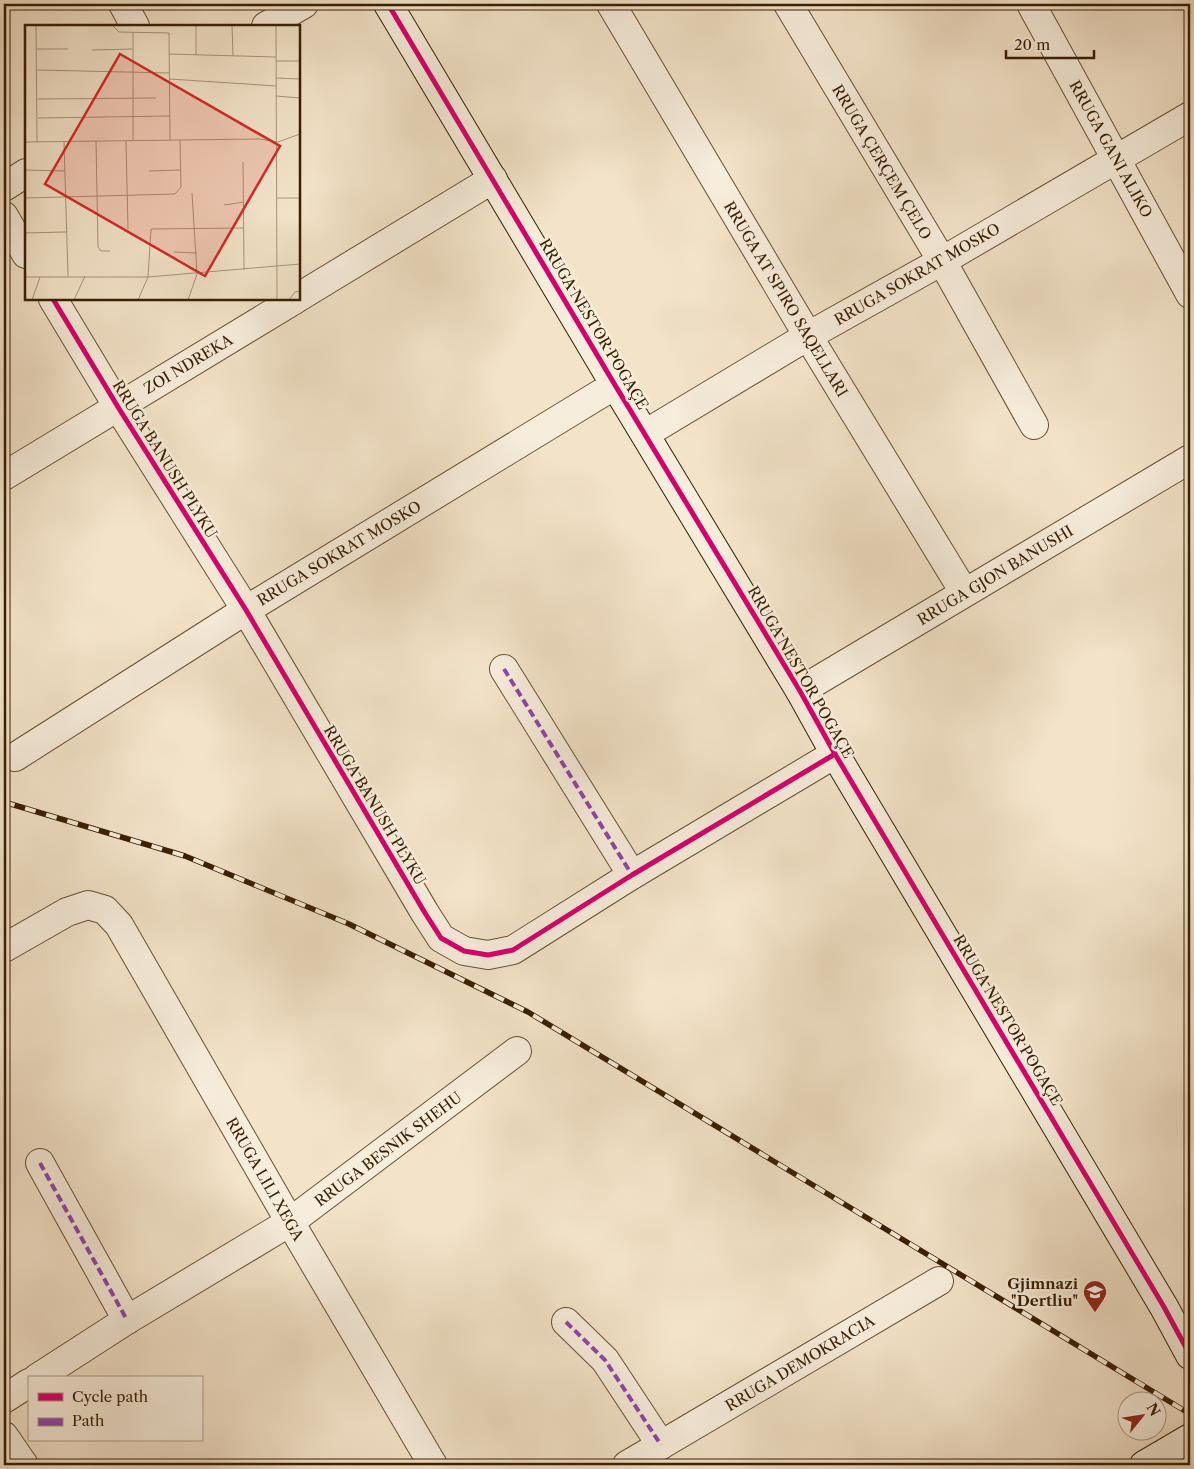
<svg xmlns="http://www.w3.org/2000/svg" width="1194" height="1469" font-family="'Libre Caslon Text',serif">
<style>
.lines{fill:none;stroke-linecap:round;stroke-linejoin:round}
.street-casing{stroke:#684f34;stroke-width:30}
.secondary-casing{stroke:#391e02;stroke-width:30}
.street{stroke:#f7eddc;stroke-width:28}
.secondary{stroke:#f7eddc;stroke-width:28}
.rail-casing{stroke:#391e02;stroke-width:5.5}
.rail{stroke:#f7eddc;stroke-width:4;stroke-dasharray:11;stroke-linecap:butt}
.quiet{stroke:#8e44ad;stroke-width:4;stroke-dasharray:8 4;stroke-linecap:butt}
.cycleway-casing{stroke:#f7eddc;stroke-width:8}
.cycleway{stroke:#d6006c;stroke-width:5}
.labels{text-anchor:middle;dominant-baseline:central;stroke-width:5;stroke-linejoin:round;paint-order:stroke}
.street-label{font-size:15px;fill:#391e02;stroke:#f7eddc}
.poi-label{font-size:15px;font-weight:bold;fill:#391e02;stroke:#f7eddc;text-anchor:end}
.inset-road{fill:none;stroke:#a99479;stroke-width:1}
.view{fill:#d62828;fill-opacity:0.15;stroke:#d62828;stroke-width:2.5}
.inset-edge{fill:none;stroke:#391e02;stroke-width:2.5}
</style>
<rect width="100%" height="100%" fill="#f3e3c9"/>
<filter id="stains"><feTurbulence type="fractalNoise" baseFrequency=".004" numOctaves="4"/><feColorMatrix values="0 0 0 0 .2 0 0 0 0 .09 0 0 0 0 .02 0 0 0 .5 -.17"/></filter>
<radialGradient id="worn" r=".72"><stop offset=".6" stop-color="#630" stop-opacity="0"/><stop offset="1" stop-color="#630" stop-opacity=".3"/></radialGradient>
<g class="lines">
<g class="street-casing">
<g id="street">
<path d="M123 4 135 26"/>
<path d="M611 4 808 336 964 592"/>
<path d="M788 4 942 261 1034 425"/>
<path d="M1031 4 1190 294"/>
<path d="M266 26 304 4"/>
<path d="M4 187 26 173"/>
<path d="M4 216 26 254"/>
<path d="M299 297 493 179"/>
<path d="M53 299 118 407 246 610 425 913 441 938 464 951 488 955 513 950 632 875 835 754"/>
<path d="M645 434 808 336 942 261 1190 116"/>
<path d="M4 476 296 299"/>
<path d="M504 669 632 875"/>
<path d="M800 691 1190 459"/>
<path d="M15 757 246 610 615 385"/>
<path d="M4 948 67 912 88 905 105 910 119 925 290 1222 433 1465"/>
<path d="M40 1163 127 1320"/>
<path d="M566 1322 605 1360 661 1445"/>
<path d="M37 1378 127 1320 290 1222 517 1051"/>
<path d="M4 1399 29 1383"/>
<path d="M4 1436 24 1465"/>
<path d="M627 1465 939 1281"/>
</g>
</g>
<g class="secondary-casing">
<g id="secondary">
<path d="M388 4 615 385 800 691 835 754 1164 1307 1190 1355"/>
<path d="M1144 1465 1190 1438"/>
</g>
</g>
<use href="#street" class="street"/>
<use href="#secondary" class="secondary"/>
<g class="rail-casing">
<path id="rail" d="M4 802 185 856 349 924 528 1012 1190 1414"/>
</g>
<use href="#rail" class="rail"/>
<g class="quiet">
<path d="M504 669 632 875"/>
<path d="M40 1163 127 1320"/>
<path d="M566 1322 605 1360 661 1445"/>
</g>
<g class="cycleway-casing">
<g id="cycleway">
<path d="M388 4 615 385 800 691 835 754 1164 1307 1190 1355"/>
<path d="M53 299 118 407 246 610 425 913 441 938 464 951 488 955 513 950 632 875 835 754"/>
</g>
</g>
<use href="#cycleway" class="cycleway"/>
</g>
<defs>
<g id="school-pin" transform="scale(1.25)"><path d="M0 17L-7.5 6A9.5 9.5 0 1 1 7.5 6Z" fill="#8f2418" stroke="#f7eddc"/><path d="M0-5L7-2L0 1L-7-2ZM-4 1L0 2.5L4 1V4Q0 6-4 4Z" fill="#fff"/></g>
</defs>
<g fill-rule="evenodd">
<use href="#school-pin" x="1095" y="1292"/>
</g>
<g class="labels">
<g class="street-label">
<text transform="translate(1111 149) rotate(61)">RRUGA GANI ALIKO</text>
<text transform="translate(882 162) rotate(59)">RRUGA ÇERÇEM ÇELO</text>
<text transform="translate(917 274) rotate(-30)">RRUGA SOKRAT MOSKO</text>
<text transform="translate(786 299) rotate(59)">RRUGA AT SPIRO SAQELLARI</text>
<text transform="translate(594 324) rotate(59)">RRUGA NESTOR POGAÇE</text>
<text transform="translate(188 364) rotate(-31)">ZOI NDREKA</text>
<text transform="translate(165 459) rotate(58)">RRUGA BANUSH PLYKU</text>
<text transform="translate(339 553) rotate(-31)">RRUGA SOKRAT MOSKO</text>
<text transform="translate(995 575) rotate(-31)">RRUGA GJON BANUSHI</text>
<text transform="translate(801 672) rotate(60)">RRUGA NESTOR POGAÇE</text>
<text transform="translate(375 805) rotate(59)">RRUGA BANUSH PLYKU</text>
<text transform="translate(1008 1020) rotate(59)">RRUGA NESTOR POGAÇE</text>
<text transform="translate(388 1149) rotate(-37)">RRUGA BESNIK SHEHU</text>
<text transform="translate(265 1179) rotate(60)">RRUGA LILI XEGA</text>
<text transform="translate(800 1363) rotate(-31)">RRUGA DEMOKRACIA</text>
</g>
<g class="poi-label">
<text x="1078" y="1283">Gjimnazi<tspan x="1078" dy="17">"Dertliu"</tspan></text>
</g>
</g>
<g transform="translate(25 25)">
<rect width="275" height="275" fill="#f3e3c9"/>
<path class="inset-road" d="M11 0 12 117M87 0 94 7 144 8 145 115M207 0 208 31M251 0 252 275M108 8V116M12 24H43M67 25 107 24M144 29 251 32M171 30V0M251 36H275M12 45 145 48M251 53 275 54M145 54 251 61M251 71 275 73M13 74 131 73M13 93 145 91M71 116 73 222 76 226H85M101 116 103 204M0 117 235 114 253 117 275 109M39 117 43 251M218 137 219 245M0 145 40 146M124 146 155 145M0 173 150 169 156 162 155 115M252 173H275M199 180 219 177M0 208 41 207M149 227 172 228M0 252H123L126 204 219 203M7 275 15 252M49 275 60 251M113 275 123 252 275 239M163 275 172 249 167 168M264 275 270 267 275 266"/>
<path class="view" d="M95 29 255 121 180 251 20 159Z"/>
<rect width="275" height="275" class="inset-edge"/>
</g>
<rect width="1194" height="1469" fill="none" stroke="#f3e3c9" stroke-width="20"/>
<rect x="5" y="5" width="1184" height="1459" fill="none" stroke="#391e02" stroke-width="2.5"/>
<rect x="10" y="10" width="1174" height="1449" fill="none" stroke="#391e02"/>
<rect x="28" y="1376" width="175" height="65" fill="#f7eddc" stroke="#ab9a85"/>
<rect x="38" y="1393" width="25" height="8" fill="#d6006c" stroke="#ab9a85"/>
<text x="72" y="1402" font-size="15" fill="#391e02">Cycle path</text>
<rect x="38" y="1418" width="25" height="8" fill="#8e44ad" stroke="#ab9a85"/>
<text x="72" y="1426" font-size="15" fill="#391e02">Path</text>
<g transform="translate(1142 1416) rotate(60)"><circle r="24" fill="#f7eddc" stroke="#ab9a85"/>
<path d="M0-4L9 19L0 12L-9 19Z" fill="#8f2418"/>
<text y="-8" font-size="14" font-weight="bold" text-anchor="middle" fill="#391e02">N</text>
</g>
<path d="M1006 50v8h88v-8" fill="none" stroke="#391e02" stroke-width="2.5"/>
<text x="1014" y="50" font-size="15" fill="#391e02" stroke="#f7eddc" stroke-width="4" paint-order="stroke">20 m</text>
<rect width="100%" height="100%" filter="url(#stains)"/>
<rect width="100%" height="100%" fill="url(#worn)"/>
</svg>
